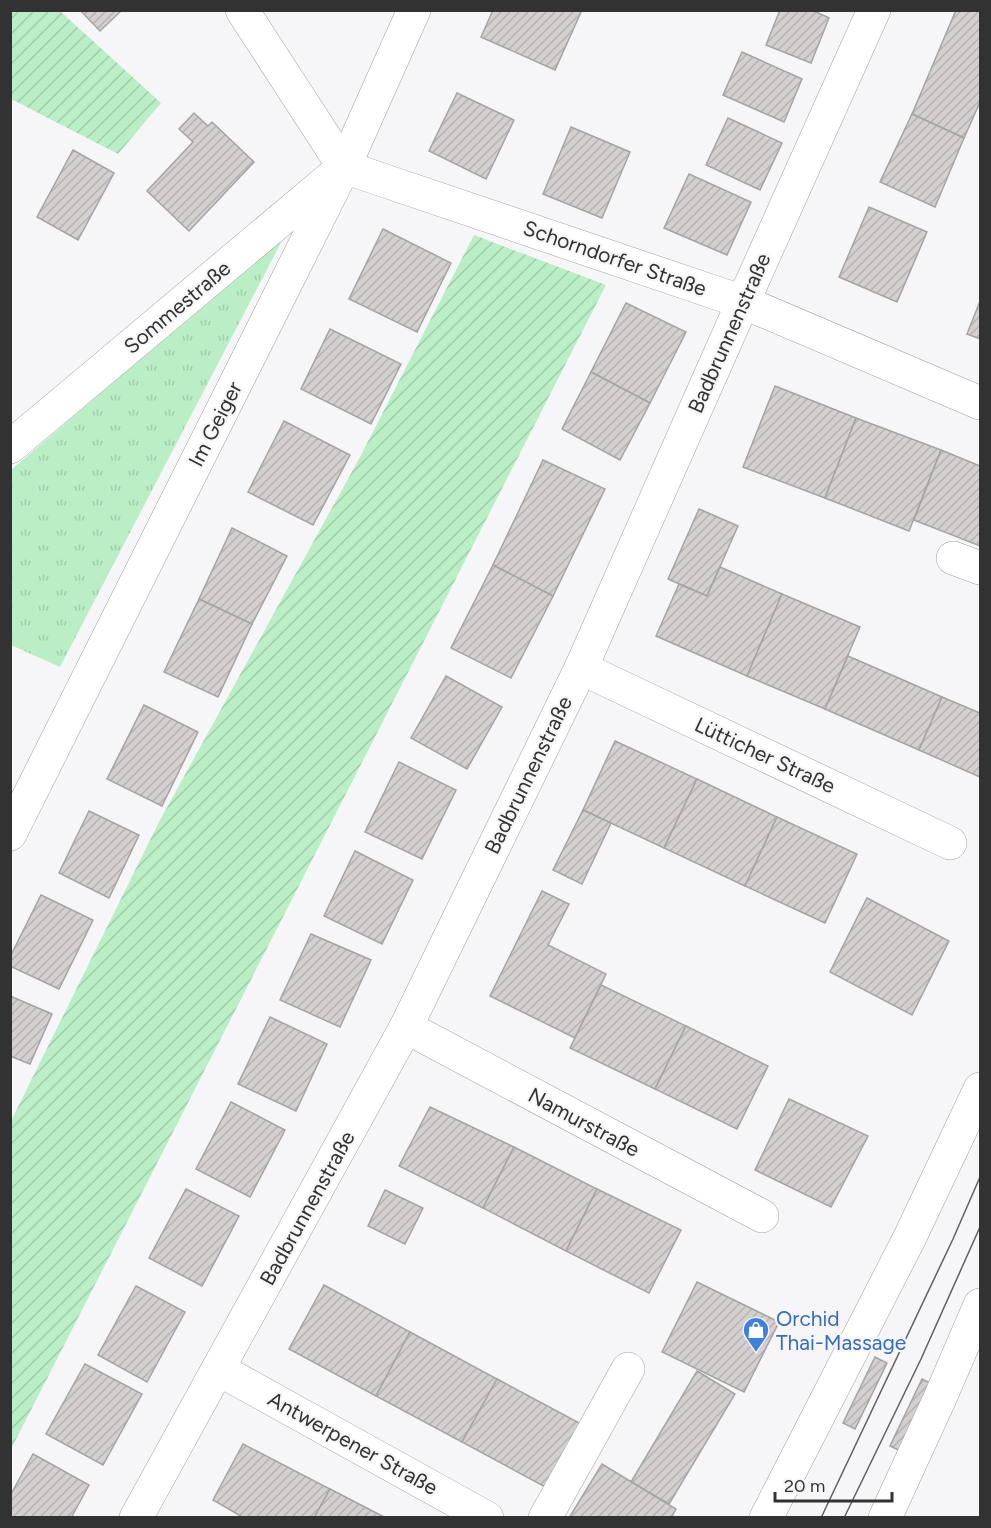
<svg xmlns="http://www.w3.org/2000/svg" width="991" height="1528" font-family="Figtree,sans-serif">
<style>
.grass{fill:url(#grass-tufts)}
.garden{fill:url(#garden-furrows)}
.building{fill:url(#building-hatch);stroke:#a6a4a3;stroke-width:1.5}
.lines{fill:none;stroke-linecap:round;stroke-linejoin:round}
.minor-casing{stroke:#a2a2a5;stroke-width:34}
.major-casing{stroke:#a2a2a5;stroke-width:34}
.minor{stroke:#fff;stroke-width:33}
.major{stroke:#fff;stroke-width:33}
.tram{stroke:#606061;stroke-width:1.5}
.labels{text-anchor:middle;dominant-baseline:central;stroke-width:4.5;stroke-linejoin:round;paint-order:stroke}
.street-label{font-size:21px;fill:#323233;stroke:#f6f6f8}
.shop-label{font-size:21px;fill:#366cbe;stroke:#f6f6f8;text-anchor:start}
</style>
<defs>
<pattern id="grass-tufts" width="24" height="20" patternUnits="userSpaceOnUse" patternTransform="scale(1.5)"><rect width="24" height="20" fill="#baefc6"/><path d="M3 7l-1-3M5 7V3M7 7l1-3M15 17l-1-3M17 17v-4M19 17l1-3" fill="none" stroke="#a0cdab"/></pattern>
<pattern id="garden-furrows" width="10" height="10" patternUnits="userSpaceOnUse" patternTransform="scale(1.5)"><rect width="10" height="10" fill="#baefc6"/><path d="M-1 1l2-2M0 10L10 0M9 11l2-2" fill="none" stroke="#a0cdab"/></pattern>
<pattern id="building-hatch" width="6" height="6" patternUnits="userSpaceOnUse" patternTransform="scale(1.5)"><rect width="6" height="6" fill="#d3d0cf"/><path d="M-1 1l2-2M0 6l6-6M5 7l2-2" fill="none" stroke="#b6b3b2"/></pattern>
</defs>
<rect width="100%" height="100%" fill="#f6f6f8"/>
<path class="grass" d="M286 233 60 667 11 645 10 471Z"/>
<g class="garden">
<path d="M10 11H60L161 103 118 154 11 99Z"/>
<path d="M474 235 606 285 11 1449V1121L159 822 360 457Z"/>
</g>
<g class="building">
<path d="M80 10H122L100 31Z"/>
<path d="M493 10H582L555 70 481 37Z"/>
<path d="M780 10H812L829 18 811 63 766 45Z"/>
<path d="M956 10 980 11V102L964 138 912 114Z"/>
<path d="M742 52 802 79 784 122 723 95Z"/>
<path d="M457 93 514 120 486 179 429 151Z"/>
<path d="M194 113 208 126 212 122 254 162 189 231 147 191 193 142 179 129Z"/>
<path d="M912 114 964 138 935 207 880 182Z"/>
<path d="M728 118 782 143 760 190 706 165Z"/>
<path d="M571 127 630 152 602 218 543 194Z"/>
<path d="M73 150 114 173 78 240 37 217Z"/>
<path d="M689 174 751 202 727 255 664 228Z"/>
<path d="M869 207 927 232 897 302 839 277Z"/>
<path d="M383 229 451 263 417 332 349 299Z"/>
<path d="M980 301V339L967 334Z"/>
<path d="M626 303 686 332 650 403 591 372Z"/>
<path d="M330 329 401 364 371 424 301 389Z"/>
<path d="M591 372 650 403 620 460 562 429Z"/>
<path d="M775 386 856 418 825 498 743 467Z"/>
<path d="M856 418 941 450 909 531 825 498Z"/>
<path d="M284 421 350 455 313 525 248 492Z"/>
<path d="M941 450 980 466V546L914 520Z"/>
<path d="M543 460 605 489 553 596 493 565Z"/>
<path d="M699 509 738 526 707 596 668 579Z"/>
<path d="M232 528 287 556 252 624 199 599Z"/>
<path d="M493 565 553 596 511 678 451 648Z"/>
<path d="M720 567 782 594 747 676 656 636 679 584 707 596Z"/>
<path d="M782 594 860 627 825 709 747 676Z"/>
<path d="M199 599 252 624 218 697 164 672Z"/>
<path d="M848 656 942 697 919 750 825 709Z"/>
<path d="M446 676 502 707 467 769 411 738Z"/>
<path d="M942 697 980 713V777L919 750Z"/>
<path d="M144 705 198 732 162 806 107 779Z"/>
<path d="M615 741 697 779 664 848 583 810Z"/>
<path d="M399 762 456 790 422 859 365 832Z"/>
<path d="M697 779 777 817 745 886 664 848Z"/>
<path d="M583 810 611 823 582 884 553 870Z"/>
<path d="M89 811 139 835 109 898 59 873Z"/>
<path d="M777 817 857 854 825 923 745 886Z"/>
<path d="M355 851 413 880 382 944 324 916Z"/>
<path d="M542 891 569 904 548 945 606 974 575 1038 490 996Z"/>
<path d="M41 895 93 920 59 989 10 966V957Z"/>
<path d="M867 898 949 941 912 1015 830 972Z"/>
<path d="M311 934 371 960 340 1027 280 1000Z"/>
<path d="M601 985 686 1026 655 1089 570 1048Z"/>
<path d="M10 996 52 1014 30 1064 10 1056Z"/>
<path d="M270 1017 327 1044 296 1111 238 1084Z"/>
<path d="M686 1026 768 1066 737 1129 655 1089Z"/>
<path d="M789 1099 868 1136 831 1207 755 1170Z"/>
<path d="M231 1102 285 1130 250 1197 196 1169Z"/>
<path d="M430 1107 514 1147 483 1208 399 1166Z"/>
<path d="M514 1147 597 1189 566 1251 483 1208Z"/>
<path d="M186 1189 239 1216 202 1286 149 1258Z"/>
<path d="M597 1189 681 1230 649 1293 566 1251Z"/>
<path d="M385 1190 423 1208 405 1244 368 1226Z"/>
<path d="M697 1282 779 1322 744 1392 662 1352Z"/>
<path d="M324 1285 410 1332 376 1396 289 1349Z"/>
<path d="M136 1286 185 1312 147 1382 98 1355Z"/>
<path d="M410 1332 497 1379 462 1442 376 1396Z"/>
<path d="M875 1357 887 1363 855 1429 843 1423Z"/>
<path d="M85 1364 142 1394 103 1465 46 1434Z"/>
<path d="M697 1371 735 1394 669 1504 631 1482Z"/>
<path d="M497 1379 583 1425 549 1489 462 1442Z"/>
<path d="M922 1379 934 1385 902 1452 890 1446Z"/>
<path d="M243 1444 330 1489 314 1518H244L213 1500Z"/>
<path d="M33 1454 89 1485 71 1518H10V1496Z"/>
<path d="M602 1464 676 1509 671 1518H569Z"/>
<path d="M330 1489 386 1518H314Z"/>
</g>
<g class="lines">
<g class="minor-casing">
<g id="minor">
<path d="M242 10 344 167"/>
<path d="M344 167 743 302 980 403"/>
<path d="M10 447 333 176"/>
<path d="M953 558 980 568"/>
<path d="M581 668 950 843"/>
<path d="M10 834 344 167 414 10"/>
<path d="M406 1027 762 1216"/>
<path d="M218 1369 487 1518"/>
<path d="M136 1518 406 1027 581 668 743 302 874 10"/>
<path d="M545 1518 628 1369"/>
</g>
</g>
<g class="major-casing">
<g id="major">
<path d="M766 1518 910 1237 980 1089"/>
<path d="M885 1518 940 1398 980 1305"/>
</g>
</g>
<use href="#minor" class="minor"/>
<use href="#major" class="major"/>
<g class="tram">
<path d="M821 1518 953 1239 980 1177"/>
<path d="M844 1518 921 1359 980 1227"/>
</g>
</g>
<defs>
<g id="shop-pin" transform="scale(1.35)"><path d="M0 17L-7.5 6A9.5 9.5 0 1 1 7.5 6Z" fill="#3f7fe0" stroke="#f6f6f8"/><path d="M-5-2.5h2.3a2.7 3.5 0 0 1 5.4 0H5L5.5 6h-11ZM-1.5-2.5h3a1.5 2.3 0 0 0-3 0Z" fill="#fff"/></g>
</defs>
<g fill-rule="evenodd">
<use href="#shop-pin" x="756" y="1330"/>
</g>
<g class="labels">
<g class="street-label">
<text transform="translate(615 258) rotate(19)">Schorndorfer Straße</text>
<text transform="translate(177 307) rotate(-40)">Sommestraße</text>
<text transform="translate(729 333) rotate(-66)">Badbrunnenstraße</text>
<text transform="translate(215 424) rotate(-63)">Im Geiger</text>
<text transform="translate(765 755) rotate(25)">Lütticher Straße</text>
<text transform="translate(528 775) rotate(-64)">Badbrunnenstraße</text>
<text transform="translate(584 1122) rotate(28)">Namurstraße</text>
<text transform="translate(307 1208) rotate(-61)">Badbrunnenstraße</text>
<text transform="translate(353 1443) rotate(29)">Antwerpener Straße</text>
</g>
<g class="shop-label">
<text x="776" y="1318">Orchid<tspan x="776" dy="24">Thai-Massage</tspan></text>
</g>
</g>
<rect width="991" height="1528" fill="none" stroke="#323233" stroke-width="24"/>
<path d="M775 1492v9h117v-9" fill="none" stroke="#323233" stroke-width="3"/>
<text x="784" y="1492" font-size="18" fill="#323233" stroke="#f6f6f8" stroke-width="4.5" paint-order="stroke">20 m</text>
</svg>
